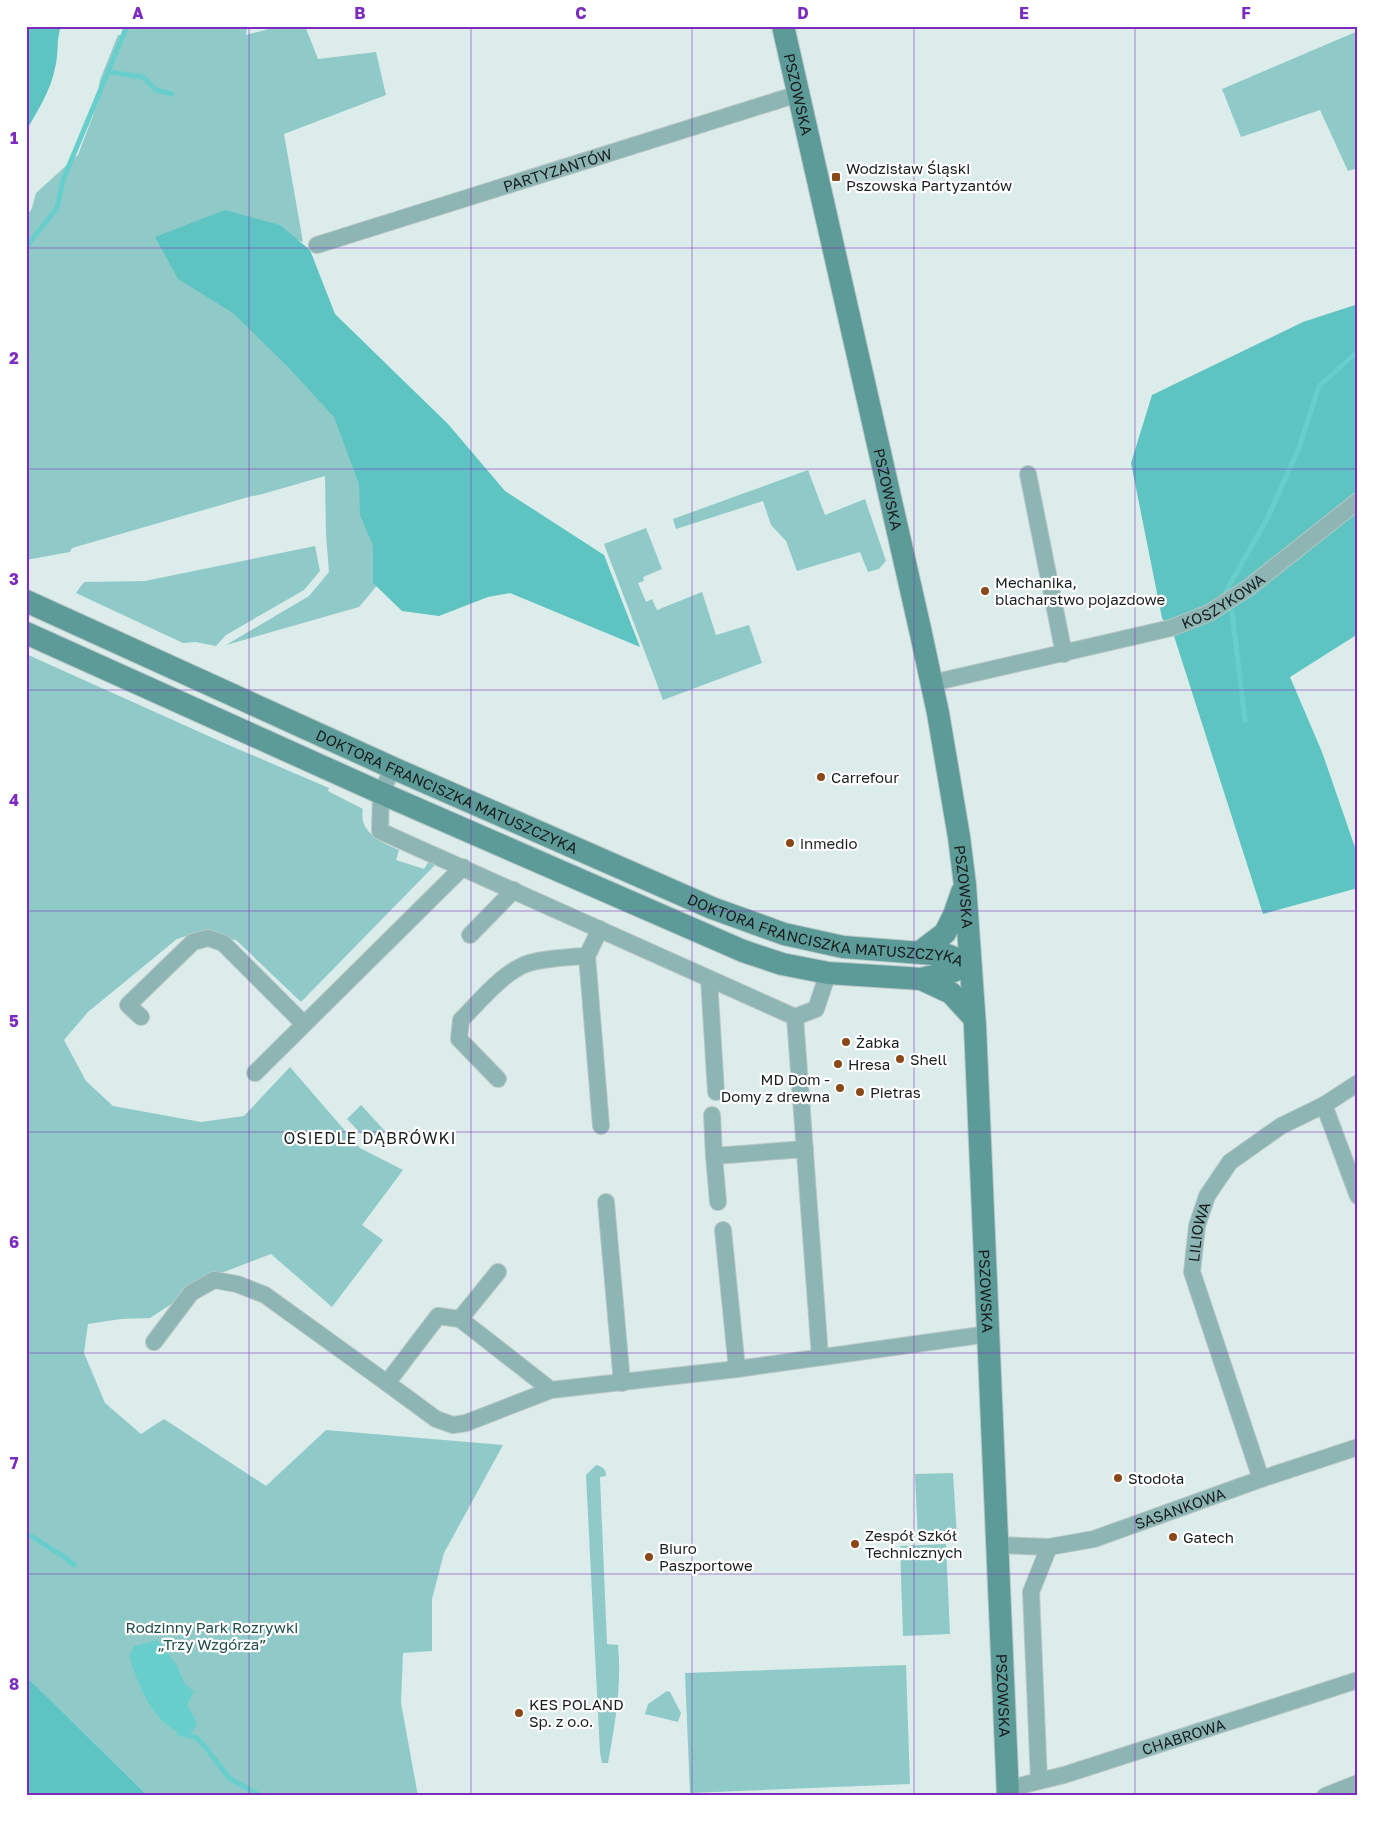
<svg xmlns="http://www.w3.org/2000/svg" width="1384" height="1822" font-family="'Golos Text',sans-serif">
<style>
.green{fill:#90cac8}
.forest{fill:#5ec4c2}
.water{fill:#68cecc}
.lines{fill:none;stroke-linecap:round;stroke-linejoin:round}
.stream{stroke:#68cecc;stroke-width:5}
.minor-casing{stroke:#b8c7c6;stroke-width:18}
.secondary-casing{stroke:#b8c7c6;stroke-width:24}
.minor{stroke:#8db5b3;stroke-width:16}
.secondary{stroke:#5d9b99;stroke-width:22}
.grid{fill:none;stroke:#7b2cbf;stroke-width:1;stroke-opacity:0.55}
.poi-dot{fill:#8a4718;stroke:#fff;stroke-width:2}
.labels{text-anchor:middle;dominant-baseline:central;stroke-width:4.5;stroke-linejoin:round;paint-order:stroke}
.street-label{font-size:15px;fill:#191f1f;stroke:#fff}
.poi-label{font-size:15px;fill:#191f1f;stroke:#fff;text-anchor:start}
.park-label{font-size:15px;fill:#1f4d4c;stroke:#fff}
.neighbourhood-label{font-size:16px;letter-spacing:1px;fill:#191f1f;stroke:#fff}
.neatline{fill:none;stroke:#7b2cbf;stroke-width:2}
.grid-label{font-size:16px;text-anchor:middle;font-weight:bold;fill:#7b2cbf}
</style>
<rect width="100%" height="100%" fill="#dbeceb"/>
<g class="green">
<path d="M129 26H247L246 35 280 26H305L318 59 376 52 386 95 284 134 303 242 229 217 189 261 334 406 348 432 379 547 380 582 359 607 226 645 309 596 329 572 326 535 325 476 259 495 252 496 72 548 70 552 26 560V217L32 208 36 193 78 155 94 113 100 80 118 35H125Z"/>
<path d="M1358 31V168L1348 171 1320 110 1241 137 1222 89Z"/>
<path d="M808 470 825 515 865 499 886 561 879 569 868 572 860 552 797 571 786 541 771 525 763 501 676 529 673 519Z"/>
<path d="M646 528 662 569 643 577 644 581 638 583 646 602 652 599 657 610 702 592 716 635 749 625 762 663 663 700 604 544Z"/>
<path d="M315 546 320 571 304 590 226 635 216 646 196 642 183 643 76 593 84 582 145 581Z"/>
<path d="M26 654 224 743 329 788 328 791 363 809C358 832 381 842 399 850L396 860 424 869 429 861 436 864 301 1002 236 940 208 936 207 930H205L177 939 88 1012 64 1040 86 1081 113 1106 201 1122 244 1116 290 1067 360 1148 403 1170 362 1225 383 1240 332 1307 271 1254 216 1275 150 1318 121 1319 88 1324 84 1353 105 1403 141 1434 164 1419 266 1486 326 1430 503 1445 444 1553 432 1599V1651L403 1653 401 1703 418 1796H148L31 1681H26Z"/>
<path d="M361 1105 385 1131 371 1144 347 1119Z"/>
<path d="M596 1465C603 1467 606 1469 606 1476L600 1477 607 1644 618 1645C622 1685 615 1724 608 1763H602L600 1753 586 1475Z"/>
<path d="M953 1473 957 1537 918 1539 915 1474Z"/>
<path d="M946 1544 950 1634 903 1636 900 1546Z"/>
<path d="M906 1665 910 1784 690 1793 685 1673Z"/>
<path d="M667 1691 670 1692 681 1713 678 1722 645 1714 648 1704Z"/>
</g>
<g class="forest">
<path d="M26 26H61C56 40 59 54 55 68 51 90 37 112 26 131Z"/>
<path d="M225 210 280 225 310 250 335 314 448 424 505 491 604 555 640 647 510 593 488 597 439 616 402 611 373 583V546L360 515 359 484 334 417 286 365 233 313 178 279 155 237Z"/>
<path d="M1358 304V634L1290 677 1322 752 1358 856V888L1263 914 1174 636 1162 618 1131 463 1152 395 1303 322Z"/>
<path d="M26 1681H31L148 1796H26Z"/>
</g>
<path class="water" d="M157 1640 177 1665 184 1683 194 1692 187 1705 197 1723 194 1730 189 1734C155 1731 137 1683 129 1655L135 1646Z"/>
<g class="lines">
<g class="stream">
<path d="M109 72 143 77 156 90 172 94"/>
<path d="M26 247 57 208 63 180 127 26"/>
<path d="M1226 591 1267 519 1299 448 1319 386 1358 351"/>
<path d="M1232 612 1245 720"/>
<path d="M26 1533 63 1556 74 1565"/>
<path d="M179 1733 197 1738 207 1749 229 1778 261 1796"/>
</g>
<g class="minor-casing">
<g id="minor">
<path id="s1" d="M317 245 798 94"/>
<path d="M1028 474 1064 654"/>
<path id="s2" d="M932 683 1171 628 1209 613 1248 588 1358 501"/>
<path d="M393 768 381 793 380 831 795 1017 816 1009 828 973"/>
<path d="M600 929 587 956 601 1126"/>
<path d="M470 935 514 890"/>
<path d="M709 979 716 1092"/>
<path d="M141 1017 128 1005 193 942 208 938 223 943 304 1024"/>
<path d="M795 1017 820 1357"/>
<path d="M255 1073 463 867"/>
<path d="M498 1079 459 1039 461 1020C480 1001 504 971 529 963 548 958 568 957 587 956"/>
<path d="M1324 1105 1358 1196"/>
<path d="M712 1115 714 1156"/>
<path d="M606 1202 622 1383"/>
<path d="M718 1202 714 1156 805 1149"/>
<path d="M723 1230 737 1369"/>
<path d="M460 1319 498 1272"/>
<path d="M154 1342 191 1293 214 1280 237 1284 265 1295 387 1383 438 1316 460 1319 551 1390 737 1369 988 1334"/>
<path d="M387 1383 436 1419 453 1425 466 1423 551 1390"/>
<path id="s3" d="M1261 1479 1192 1272 1197 1226 1207 1196 1230 1162 1281 1126 1324 1105 1358 1083"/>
<path id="s4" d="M997 1545 1049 1547 1094 1539 1261 1479 1358 1447"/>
<path d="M1039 1781 1031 1592 1049 1547"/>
<path id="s5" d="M1007 1789 1064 1775 1358 1680"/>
<path d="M1325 1796 1358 1783"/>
</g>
</g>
<g class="secondary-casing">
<g id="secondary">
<path id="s6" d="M783 26 920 629 938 713 959 837 965 885 975 1026 1008 1796"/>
<path id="s7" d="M26 601 393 768 712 908 784 934 843 947 947 955 970 964"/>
<path d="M26 633 381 793 743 951 782 964 828 973 907 978 921 979 951 972 970 964"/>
<path d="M920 952 945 933 954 915 962 892"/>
<path d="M921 979 951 993 974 1018"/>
</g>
</g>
<use href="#minor" class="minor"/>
<use href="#secondary" class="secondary"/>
</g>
<path class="grid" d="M249 26V1796M471 26V1796M692 26V1796M914 26V1796M1135 26V1796M26 248H1358M26 469H1358M26 690H1358M26 911H1358M26 1132H1358M26 1353H1358M26 1574H1358"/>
<g class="poi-dot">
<rect x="831" y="172" width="10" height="10" rx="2.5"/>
<circle cx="985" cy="591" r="5"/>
<circle cx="821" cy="777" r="5"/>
<circle cx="790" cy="843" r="5"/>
<circle cx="846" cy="1042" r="5"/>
<circle cx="900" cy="1059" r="5"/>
<circle cx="838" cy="1064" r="5"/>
<circle cx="840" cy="1088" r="5"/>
<circle cx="860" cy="1092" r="5"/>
<circle cx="1118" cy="1478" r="5"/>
<circle cx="1173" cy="1537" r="5"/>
<circle cx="855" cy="1544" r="5"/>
<circle cx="649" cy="1557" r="5"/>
<circle cx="519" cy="1713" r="5"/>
</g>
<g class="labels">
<g class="street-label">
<text stroke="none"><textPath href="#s6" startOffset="70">PSZOWSKA</textPath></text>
<text stroke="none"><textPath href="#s1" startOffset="252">PARTYZANTÓW</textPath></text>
<text stroke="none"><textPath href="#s6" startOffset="475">PSZOWSKA</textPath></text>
<text stroke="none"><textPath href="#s2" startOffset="304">KOSZYKOWA</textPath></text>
<text stroke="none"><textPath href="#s7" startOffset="462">DOKTORA FRANCISZKA MATUSZCZYKA</textPath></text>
<text stroke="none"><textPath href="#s6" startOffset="880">PSZOWSKA</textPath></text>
<text stroke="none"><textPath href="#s7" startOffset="868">DOKTORA FRANCISZKA MATUSZCZYKA</textPath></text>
<text stroke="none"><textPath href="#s3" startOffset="259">LILIOWA</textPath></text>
<text stroke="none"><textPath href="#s6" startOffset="1285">PSZOWSKA</textPath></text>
<text stroke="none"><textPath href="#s4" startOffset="189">SASANKOWA</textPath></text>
<text stroke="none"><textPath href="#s6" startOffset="1690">PSZOWSKA</textPath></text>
<text stroke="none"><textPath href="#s5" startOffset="184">CHABROWA</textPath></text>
</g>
<g class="poi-label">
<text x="846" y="168">Wodzisław Śląski<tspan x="846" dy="17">Pszowska Partyzantów</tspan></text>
<text x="995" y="582">Mechanika,<tspan x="995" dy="17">blacharstwo pojazdowe</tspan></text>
<text x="831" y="777">Carrefour</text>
<text x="800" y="843">inmedio</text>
<text x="856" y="1042">Żabka</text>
<text x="910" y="1059">Shell</text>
<text x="848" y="1064">Hresa</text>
<text x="830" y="1079" text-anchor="end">MD Dom -<tspan x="830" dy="17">Domy z drewna</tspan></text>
<text x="870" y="1092">Pietras</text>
<text x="1128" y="1478">Stodoła</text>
<text x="865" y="1535">Zespół Szkół<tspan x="865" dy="17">Technicznych</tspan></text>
<text x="1183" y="1537">Gatech</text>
<text x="659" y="1548">Biuro<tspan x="659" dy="17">Paszportowe</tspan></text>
<text x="529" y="1704">KES POLAND<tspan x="529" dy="17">Sp. z o.o.</tspan></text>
</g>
<g class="park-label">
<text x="212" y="1627">Rodzinny Park Rozrywki<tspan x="212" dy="17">„Trzy Wzgórza”</tspan></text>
</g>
<g class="neighbourhood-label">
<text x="370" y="1138">OSIEDLE DĄBRÓWKI</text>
</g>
</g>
<rect width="1384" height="1822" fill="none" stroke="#ffffff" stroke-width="55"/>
<rect x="28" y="28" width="1328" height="1766" class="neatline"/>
<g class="grid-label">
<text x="138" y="19">A</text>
<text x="360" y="19">B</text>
<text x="581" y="19">C</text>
<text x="803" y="19">D</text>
<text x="1024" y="19">E</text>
<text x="1246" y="19">F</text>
<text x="14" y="144">1</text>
<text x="14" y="364">2</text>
<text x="14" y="585">3</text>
<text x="14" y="806">4</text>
<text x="14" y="1027">5</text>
<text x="14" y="1248">6</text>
<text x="14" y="1469">7</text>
<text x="14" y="1690">8</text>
</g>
</svg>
